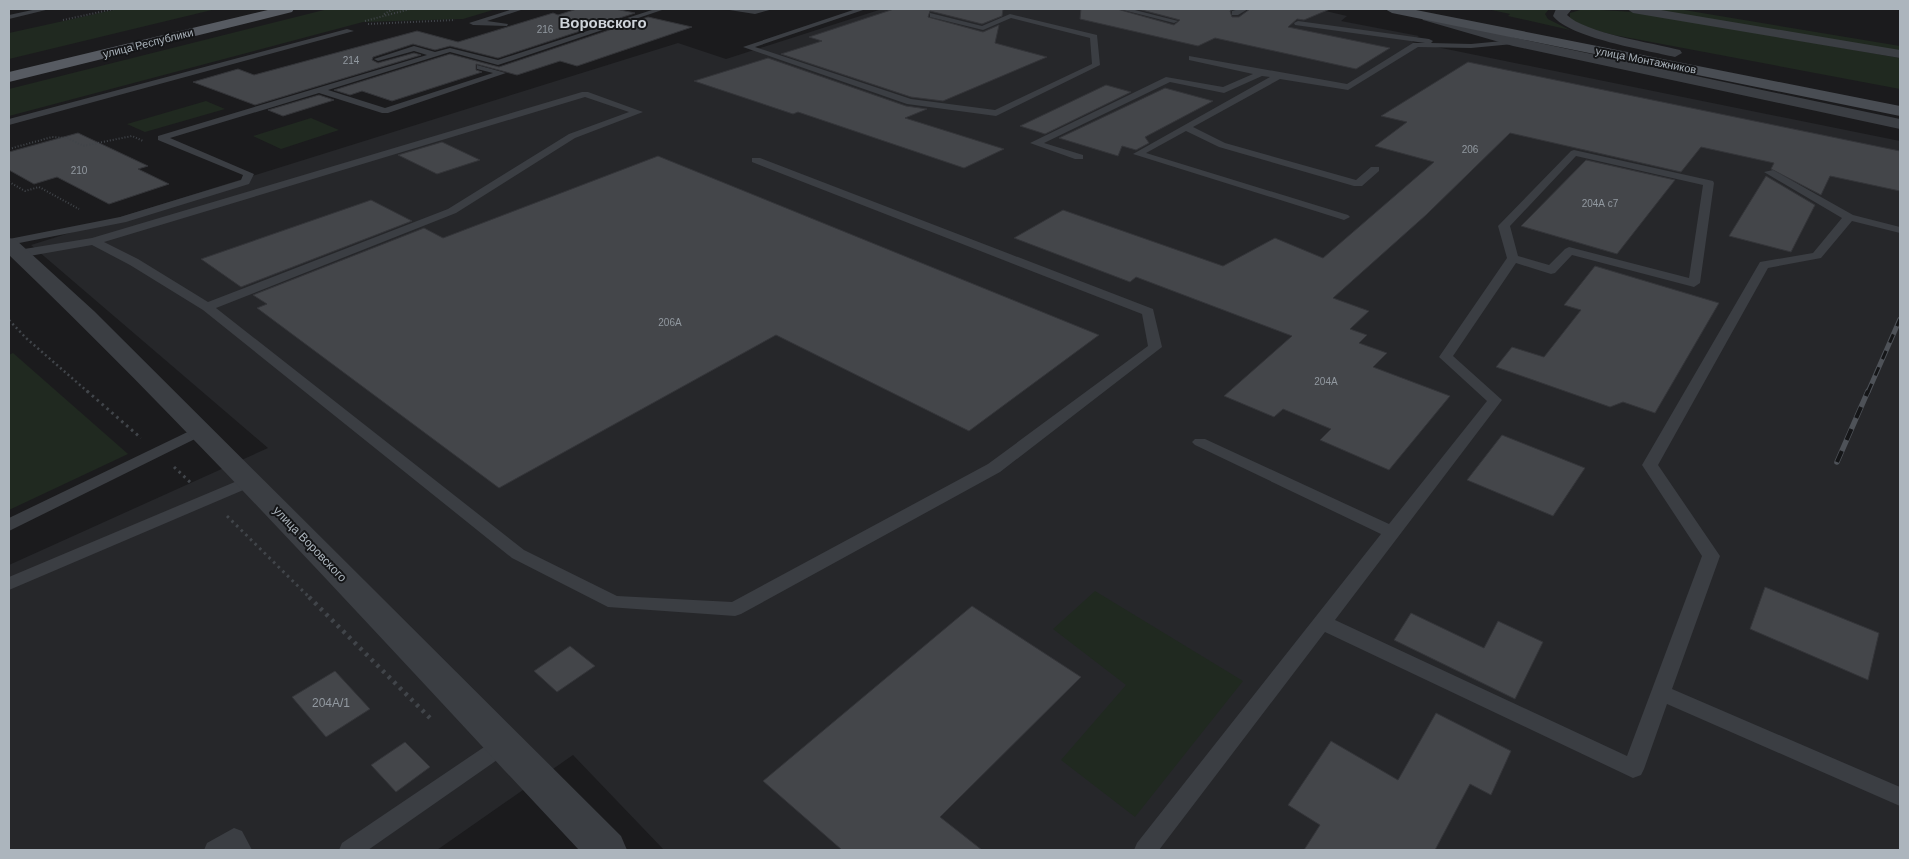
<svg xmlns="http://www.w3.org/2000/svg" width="1909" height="859" font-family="Arial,sans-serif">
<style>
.built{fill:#26272a}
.green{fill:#202920}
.building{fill:#44464a;stroke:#343539}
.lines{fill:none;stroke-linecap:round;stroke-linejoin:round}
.path-far3{stroke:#41454a;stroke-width:2;stroke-dasharray:1 2;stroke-linecap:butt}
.path-far2{stroke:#41454a;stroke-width:2.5;stroke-dasharray:2 3;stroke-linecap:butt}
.path-far1{stroke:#41454a;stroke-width:3;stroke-dasharray:2.5 4;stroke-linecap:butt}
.path{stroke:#41454a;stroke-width:4.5;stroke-dasharray:3 5;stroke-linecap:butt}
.service{fill:#3b3e43;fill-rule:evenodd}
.minor{fill:#3b3e43;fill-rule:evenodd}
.tertiary{fill:#3b3e43;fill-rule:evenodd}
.secondary{fill:#494d53;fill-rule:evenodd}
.primary{fill:#575b62;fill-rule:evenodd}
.rail-far1-casing{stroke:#4e5258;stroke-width:5}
.rail-casing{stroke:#4e5258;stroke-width:5.5}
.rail-far1{stroke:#151618;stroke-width:3;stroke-dasharray:9;stroke-linecap:butt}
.rail{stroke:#151618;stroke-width:4;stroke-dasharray:12;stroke-linecap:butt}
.labels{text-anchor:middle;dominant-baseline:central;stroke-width:4;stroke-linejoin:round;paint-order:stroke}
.number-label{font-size:10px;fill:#9299a0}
.far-street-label{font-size:11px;fill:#acb5bd;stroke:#151618}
.street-label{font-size:12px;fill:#acb5bd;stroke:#151618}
.near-number-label{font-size:12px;fill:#9299a0}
.far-district-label{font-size:15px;font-weight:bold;fill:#ced3d9;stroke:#151618}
</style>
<rect width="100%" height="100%" fill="#1b1b1d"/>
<path class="built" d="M882 9H1317L1347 16 1341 21 1419 36 1412 42 1900 141V850H664L573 755 437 850H9V565L268 448 31 245 678 43 726 59Z"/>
<g class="green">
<path d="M118 9H216L9 59V33Z"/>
<path d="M328 9 493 10 463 19 363 22 9 116V89Z"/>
<path d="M1487 9H1549L1545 14 1548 19 1570 30 1508 16 1510 14Z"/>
<path d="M1583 9 1635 12 1900 58V89L1614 35 1586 28 1570 20V13Z"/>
<path d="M1644 9H1678L1900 46V52Z"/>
<path d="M206 101 225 109 145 132 127 124Z"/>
<path d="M311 118 339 130 281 149 253 136Z"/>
<path d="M13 353 128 454 9 510V355Z"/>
<path d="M1095 591 1243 681 1135 817 1061 760 1126 685 1053 629Z"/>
</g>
<g class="building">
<path d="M577 9H615L635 13 498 58 450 46 435 50 413 44 373 57 372 60 378 63 414 53 421 55 255 105 193 82 238 69 254 75 417 31 458 42 553 13 558 15Z"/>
<path d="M894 9H1003L1002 16 982 24 930 11 928 17 983 32 999 25 995 43 1047 57 943 101 911 97 781 54 822 41 809 37Z"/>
<path d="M1081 9H1117L1174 25 1180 20 1138 9H1233L1230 11 1232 17H1239L1250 9H1330L1304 20 1297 19 1288 27 1390 48 1356 69 1215 38 1198 46 1080 19Z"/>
<path d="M648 17 692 27 577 66 560 61 517 75 476 64V70L482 72 392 101 362 91 350 95 334 90 450 54 499 67Z"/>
<path d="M768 58 906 106 927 109 905 118 1004 149 964 168 798 112 793 114 694 81Z"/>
<path d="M1468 62 1900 151V191L1830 176 1821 195 1771 169 1774 163 1701 147 1681 172 1510 133 1426 215 1333 298 1369 311 1350 329 1367 335 1359 343 1387 353 1373 367 1450 396 1389 470 1320 440 1331 429 1283 409 1274 417 1224 396 1292 336 1136 277 1130 282 1014 238 1063 210 1223 266 1275 238 1323 258 1434 162 1375 146 1407 122 1381 116Z"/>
<path d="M1106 85 1131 92 1045 134 1020 126Z"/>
<path d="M1165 88 1213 101 1145 137 1149 143 1136 150 1122 146 1118 156 1059 138Z"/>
<path d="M319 95 334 100 283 116 268 110Z"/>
<path d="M78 133 148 166 138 169 169 184 109 204 57 177 34 184 9 170V152Z"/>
<path d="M442 142 480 160 437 174 398 155Z"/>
<path d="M658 156 1099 335 969 431 776 335 499 488 257 308 267 304 253 295 424 228 443 238Z"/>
<path d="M1586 160 1675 180 1617 254 1521 226Z"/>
<path d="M1766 176 1815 205 1791 252 1729 236Z"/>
<path d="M371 200 412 221 241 287 201 259Z"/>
<path d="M1595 266 1719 303 1655 413 1623 402 1610 407 1496 367 1512 347 1544 357 1581 310 1564 305Z"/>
<path d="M1502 435 1585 468 1553 516 1467 480Z"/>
<path d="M1765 587 1879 633 1868 680 1750 629Z"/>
<path d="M972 606 1081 677 940 817 982 850H842L763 781Z"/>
<path d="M1411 613 1484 648 1498 621 1543 642 1515 699 1394 640Z"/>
<path d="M570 646 595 666 557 692 534 671Z"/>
<path d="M335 671 370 709 326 737 292 697Z"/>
<path d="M1436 713 1511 751 1491 795 1470 784 1435 850H1304L1320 825 1288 805 1331 741 1398 780Z"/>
<path d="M405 742 430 767 396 792 371 765Z"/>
</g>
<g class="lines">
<g class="path-far3">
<path d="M384 14 394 9"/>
<path d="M63 20 114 9"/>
<path d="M365 21 410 9"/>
<path d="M368 24 455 20"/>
<path d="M9 149 52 137 68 138 83 146 132 136 143 141"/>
<path d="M9 182 25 191 39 187 79 209"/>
</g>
<path class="path-far2" d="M9 320 26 338 88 392"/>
<g class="path-far1">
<path d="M87 391 141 438"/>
<path d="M174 467 191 483"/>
<path d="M227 516 310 598"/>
</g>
<path class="path" d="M309 597 430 718"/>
<g class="service">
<path d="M37 9H50L9 19V15Z"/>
<path d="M513 9H524L487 21 508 24 507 26 473 25 469 23Z"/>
<path d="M655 9H665L498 65 450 52 328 90 385 108 493 73 477 69V65L506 73 388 113H382L319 93 170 138 254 174 249 184 126 222 9 245V239L120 217 241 180 243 175 158 140V136L427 55 414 51 378 61 374 59 414 46 435 52 450 48 498 60Z"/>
<path d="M723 9H773L755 14Z"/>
<path d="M856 9H866L755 47 911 99 995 110 1092 64 1090 38 1011 18 983 30 930 17V13L982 26 1010 14 1097 35 1100 65 996 116 907 104 743 47Z"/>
<path d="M1119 9H1131L1178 21 1174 23Z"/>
<path d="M1239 9H1248L1238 15H1232V11Z"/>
<path d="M1298 21 1429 39 1433 41 1431 43 1471 44 1513 40 1517 42 1513 44 1471 48 1418 47 1348 90 1280 79 1193 127 1225 143 1356 180 1371 167H1379V171L1362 186H1354L1219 147 1186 131 1146 153 1348 215 1350 217 1344 220 1133 154 1270 77 1262 76 1224 93 1170 82 1044 143 1083 155V159H1075L1030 143 1166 77 1223 87 1253 74 1189 60V56L1347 84 1413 43H1425L1295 25 1294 23Z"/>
<path d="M347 29 354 31 9 125V119Z"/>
<path d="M582 92H588L643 112 575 138 456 213 216 308 524 550 617 596 732 602 988 464 1148 346 1142 314 752 162V158H760L1153 309 1162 347 1000 472 741 614 735 616 608 607 512 558 203 310 130 265 92 245 18 258 12 254 18 250 92 238ZM585 97 629 112 569 134 448 209 208 302 138 259 104 242Z"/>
<path d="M1574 150 1713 181 1714 183 1700 283 1694 287 1572 255 1555 273 1551 274 1516 263 1453 356 1502 400 1335 620 1627 756 1702 556 1642 465 1760 262 1813 253 1842 218 1764 172 1773 170 1853 215 1900 227V233L1852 221 1821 258 1768 268 1658 465 1720 556 1672 689 1900 787V806L1667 704 1644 769 1641 775 1633 778 1325 632 1159 850H1134L1137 843 1381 534 1195 445 1192 442 1195 439H1205L1389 524 1487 401 1439 357 1507 258 1498 226 1571 151ZM1576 156 1703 185 1689 278 1569 247 1565 249 1549 265 1518 256 1510 226Z"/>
<path d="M200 426 205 428 208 431 205 434 9 531V518Z"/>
<path d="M249 476 255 477 257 481 255 485 9 590V577Z"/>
<path d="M503 736 510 739 513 745 510 751 368 850H339L342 843 496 739Z"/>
<path d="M234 828 242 831 252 850H204L207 843Z"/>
</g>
<path class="minor" d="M9 238 16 240 94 311 621 836 627 850H579C391 650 207 445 9 255Z"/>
<g class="tertiary">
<path d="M1556 9H1572L1567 15C1585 33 1653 43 1680 50L1682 53 1675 57C1646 50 1570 38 1553 16Z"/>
<path d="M1627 9H1655L1900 50V58L1633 13Z"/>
<path d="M1428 13 1516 38 1900 119V129L1513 46 1423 20 1421 17 1423 14Z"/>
</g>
<path class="secondary" d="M1385 9H1411L1900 106V116L1392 13Z"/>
<path class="primary" d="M272 9H294L292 12 9 82V72Z"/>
<g class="rail-far1-casing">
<path id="rail-far1" d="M1868 392 1900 319"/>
</g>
<g class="rail-casing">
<path id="rail" d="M1837 462 1868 391"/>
</g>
<use href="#rail-far1" class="rail-far1"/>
<use href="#rail" class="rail"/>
</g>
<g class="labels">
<g class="number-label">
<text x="545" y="29">216</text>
<text x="351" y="60">214</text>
<text x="1470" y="149">206</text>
<text x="79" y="170">210</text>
<text x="1600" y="203">204А с7</text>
<text x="670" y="322">206А</text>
<text x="1326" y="381">204А</text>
</g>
<g class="far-street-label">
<text transform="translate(148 43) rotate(-14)">улица Республики</text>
<text transform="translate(1646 60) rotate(11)">улица Монтажников</text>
</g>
<g class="street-label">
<text transform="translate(310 544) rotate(46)">улица Воровского</text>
</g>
<g class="near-number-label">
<text x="331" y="703">204А/1</text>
</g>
<g class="far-district-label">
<text x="603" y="22">Воровского</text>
</g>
</g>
<rect width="1909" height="859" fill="none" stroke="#acb5bd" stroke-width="20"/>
</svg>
